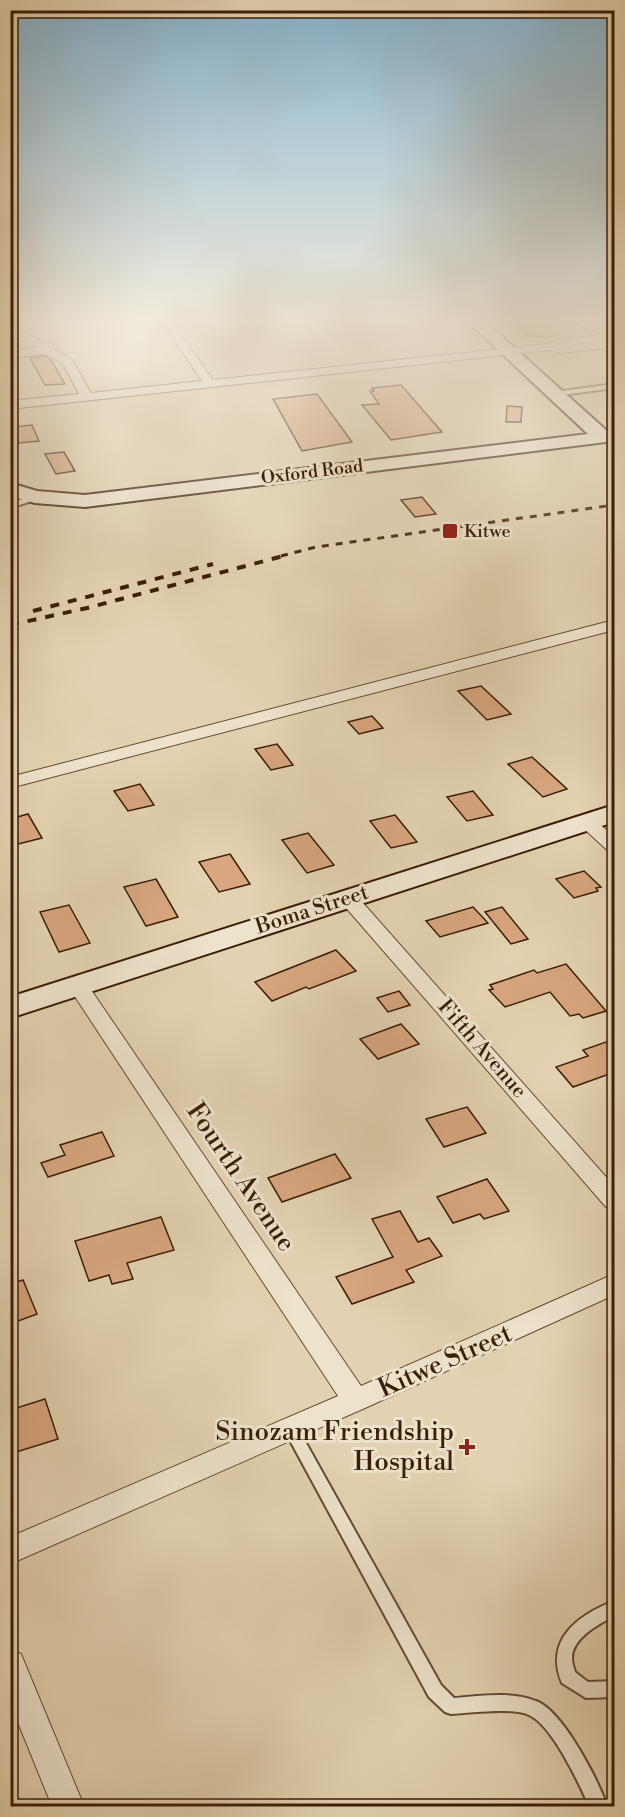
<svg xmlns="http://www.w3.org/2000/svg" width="625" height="1817" font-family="'Libre Bodoni',serif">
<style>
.building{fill:#d9a67f;stroke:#3a1e07;stroke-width:1.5}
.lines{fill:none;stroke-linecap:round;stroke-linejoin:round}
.lane-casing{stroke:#644b32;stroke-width:4}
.street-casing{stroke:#644b32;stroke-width:2}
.secondary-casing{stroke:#3a1e07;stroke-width:4}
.lane{fill:#ede2cc;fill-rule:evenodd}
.street{fill:#ede2cc;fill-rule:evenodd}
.secondary{fill:#ede2cc;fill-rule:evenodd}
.rail-far1{stroke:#3a1e07;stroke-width:3;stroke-dasharray:7 7;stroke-linecap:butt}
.rail{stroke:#3a1e07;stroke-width:4;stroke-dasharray:9 9;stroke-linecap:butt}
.poi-dot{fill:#8f2418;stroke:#ede2cc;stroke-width:2}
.labels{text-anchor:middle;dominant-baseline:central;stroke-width:6;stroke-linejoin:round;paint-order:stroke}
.far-street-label{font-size:18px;fill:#3a1e07;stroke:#ede2cc}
.far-poi-label{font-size:18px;fill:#3a1e07;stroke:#ede2cc;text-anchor:start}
.street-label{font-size:21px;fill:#3a1e07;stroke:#ede2cc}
.near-street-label{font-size:26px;fill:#3a1e07;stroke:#ede2cc}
.near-poi-label{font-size:26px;fill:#3a1e07;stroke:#ede2cc;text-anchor:end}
</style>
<rect width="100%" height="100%" fill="#e3d2b1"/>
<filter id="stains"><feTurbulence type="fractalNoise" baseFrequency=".00333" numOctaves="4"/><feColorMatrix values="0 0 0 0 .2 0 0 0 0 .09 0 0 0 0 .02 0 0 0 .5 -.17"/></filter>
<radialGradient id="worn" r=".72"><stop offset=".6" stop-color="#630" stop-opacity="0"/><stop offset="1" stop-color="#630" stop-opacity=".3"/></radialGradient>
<g class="building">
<path d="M507 318H538L559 335 539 337 527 335Z"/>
<path d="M45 356 51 360 65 384 45 385 30 358Z"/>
<path d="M401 385 442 432 391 440 362 405 379 404 370 391H374L372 388Z"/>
<path d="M317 394 352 442 302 451 273 399Z"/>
<path d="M507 406 522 407 521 422H506Z"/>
<path d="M32 425 39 441 19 443 14 427Z"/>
<path d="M64 452 75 471 56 474 45 454Z"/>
<path d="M422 497 436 514 415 517 401 500Z"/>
<path d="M481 686 511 714 487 720 458 691Z"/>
<path d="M372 716 383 728 359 734 348 722Z"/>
<path d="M277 744 293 765 271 770 255 749Z"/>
<path d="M532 757 567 789 543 797 508 764Z"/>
<path d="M140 784 154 805 128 811 114 791Z"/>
<path d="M473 791 493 815 467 821 447 797Z"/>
<path d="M28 814 42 838 10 846V819Z"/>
<path d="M395 815 417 842 391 848 370 821Z"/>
<path d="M308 833 334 865 307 873 282 840Z"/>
<path d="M230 854 250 884 219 892 199 862Z"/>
<path d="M584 871 601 887 596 888 598 891 574 898 556 879Z"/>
<path d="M156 879 178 917 146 926 124 887Z"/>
<path d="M69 905 90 943 59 952 40 912Z"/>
<path d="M473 907 488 923 440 937 426 921Z"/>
<path d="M502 907 528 939 511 944 485 912Z"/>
<path d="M336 950 356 971 309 989 306 987 272 1001 255 982Z"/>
<path d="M566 964 606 1011 583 1018 579 1014 570 1016 550 992 505 1007 489 990 493 989 490 985 534 970 537 973Z"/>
<path d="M399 991 410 1005 388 1012 377 998Z"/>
<path d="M401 1024 419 1044 378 1059 360 1039Z"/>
<path d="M606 1042 615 1052V1072L573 1087 556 1067 588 1056 583 1050Z"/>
<path d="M467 1107 486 1133 444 1147 426 1119Z"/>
<path d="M102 1132 114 1156 48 1177 41 1163 65 1155 60 1145Z"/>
<path d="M335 1154 351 1178 282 1202 268 1178Z"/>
<path d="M487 1179 509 1211 484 1219 480 1214 453 1223 437 1197Z"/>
<path d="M400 1211 418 1242 429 1238 442 1256 406 1270 414 1282 352 1304 336 1277 393 1257 372 1219Z"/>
<path d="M161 1217 174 1250 127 1263 133 1279 112 1284 109 1275 89 1281 75 1241Z"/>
<path d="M23 1280 37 1314 10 1324V1284Z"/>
<path d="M45 1399 58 1439 10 1454V1410Z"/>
</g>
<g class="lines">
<g class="lane-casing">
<g id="lane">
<path d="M572 318H579L603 338 598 339Z"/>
<path d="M614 384V388L555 396 552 394 555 392Z"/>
<path d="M35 495 39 497 38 499 10 508V503Z"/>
<path d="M291 1423 296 1425 441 1685 454 1698C481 1696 511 1691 536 1701 563 1711 598 1780 607 1806H589C579 1783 552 1725 529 1715 512 1707 471 1713 451 1714L445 1712 429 1697 286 1433 284 1429 286 1425Z"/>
<path d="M614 1601V1616C599 1624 572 1638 572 1658 572 1663 574 1668 575 1672L588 1682 614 1681V1697L586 1698 562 1683C544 1640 578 1615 614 1601Z"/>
</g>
</g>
<g class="street-casing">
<g id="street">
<path d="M159 318H169L213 380 546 344 556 340 614 334V340L560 346 614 341V347L561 353 551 350 10 409V401L79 394 63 364 45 354 10 358V351L36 348 10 333V325L44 343H52V348L72 360 91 393 202 381Z"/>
<path d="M614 620V630L10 788V777Z"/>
<path d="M587 817 593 818 614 837V851L607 850 581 826 578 822 581 818Z"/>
<path d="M348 892 355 894 614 1186V1210L606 1207 341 902 338 898 341 894Z"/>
<path d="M78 979 85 981 361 1386 614 1274V1295L365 1408 10 1564V1537L338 1396 68 986 71 981Z"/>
<path d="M10 1650 21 1654 84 1806H52L10 1703Z"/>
</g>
</g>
<g class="secondary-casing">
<g id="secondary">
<path d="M464 318H481L607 431H614V441L85 507 35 503 10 496V483L37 491 85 495 588 434Z"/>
<path d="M614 805V822L10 1018V997Z"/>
</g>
</g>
<use href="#lane" class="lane"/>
<use href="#street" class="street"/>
<use href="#secondary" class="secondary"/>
<path class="rail-far1" d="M281 556 316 547 614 505"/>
<g class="rail">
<path d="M33 611 213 564"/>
<path d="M10 625 87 608 287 555"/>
</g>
</g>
<linearGradient id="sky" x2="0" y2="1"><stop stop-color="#87b5d2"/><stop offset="0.56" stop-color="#f2ebdc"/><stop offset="1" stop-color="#f2ebdc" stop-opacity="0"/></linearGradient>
<rect width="625" height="572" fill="url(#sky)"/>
<g class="poi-dot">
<rect x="442" y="523" width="16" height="16" rx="3"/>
<path d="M464 1438h6v6h6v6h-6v6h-6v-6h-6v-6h6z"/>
</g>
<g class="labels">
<g class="far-street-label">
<text transform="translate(312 472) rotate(-7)">Oxford Road</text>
</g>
<g class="far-poi-label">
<text x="464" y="531">Kitwe</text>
</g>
<g class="street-label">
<text transform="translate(312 910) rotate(-18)">Boma Street</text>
<text transform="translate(482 1049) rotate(49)">Fifth Avenue</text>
</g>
<g class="near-street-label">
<text transform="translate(241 1177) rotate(56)">Fourth Avenue</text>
<text transform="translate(445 1361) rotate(-24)">Kitwe Street</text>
</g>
<g class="near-poi-label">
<text x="454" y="1432">Sinozam Friendship<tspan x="454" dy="30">Hospital</tspan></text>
</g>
</g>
<rect width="625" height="1817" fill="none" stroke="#e3d2b1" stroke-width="36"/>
<rect x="12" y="12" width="601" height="1793" fill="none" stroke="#3a1e07" stroke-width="3"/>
<rect x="18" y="18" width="589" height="1781" fill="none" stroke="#3a1e07" stroke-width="1.5"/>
<rect width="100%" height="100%" filter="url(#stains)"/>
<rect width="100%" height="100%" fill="url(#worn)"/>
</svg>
